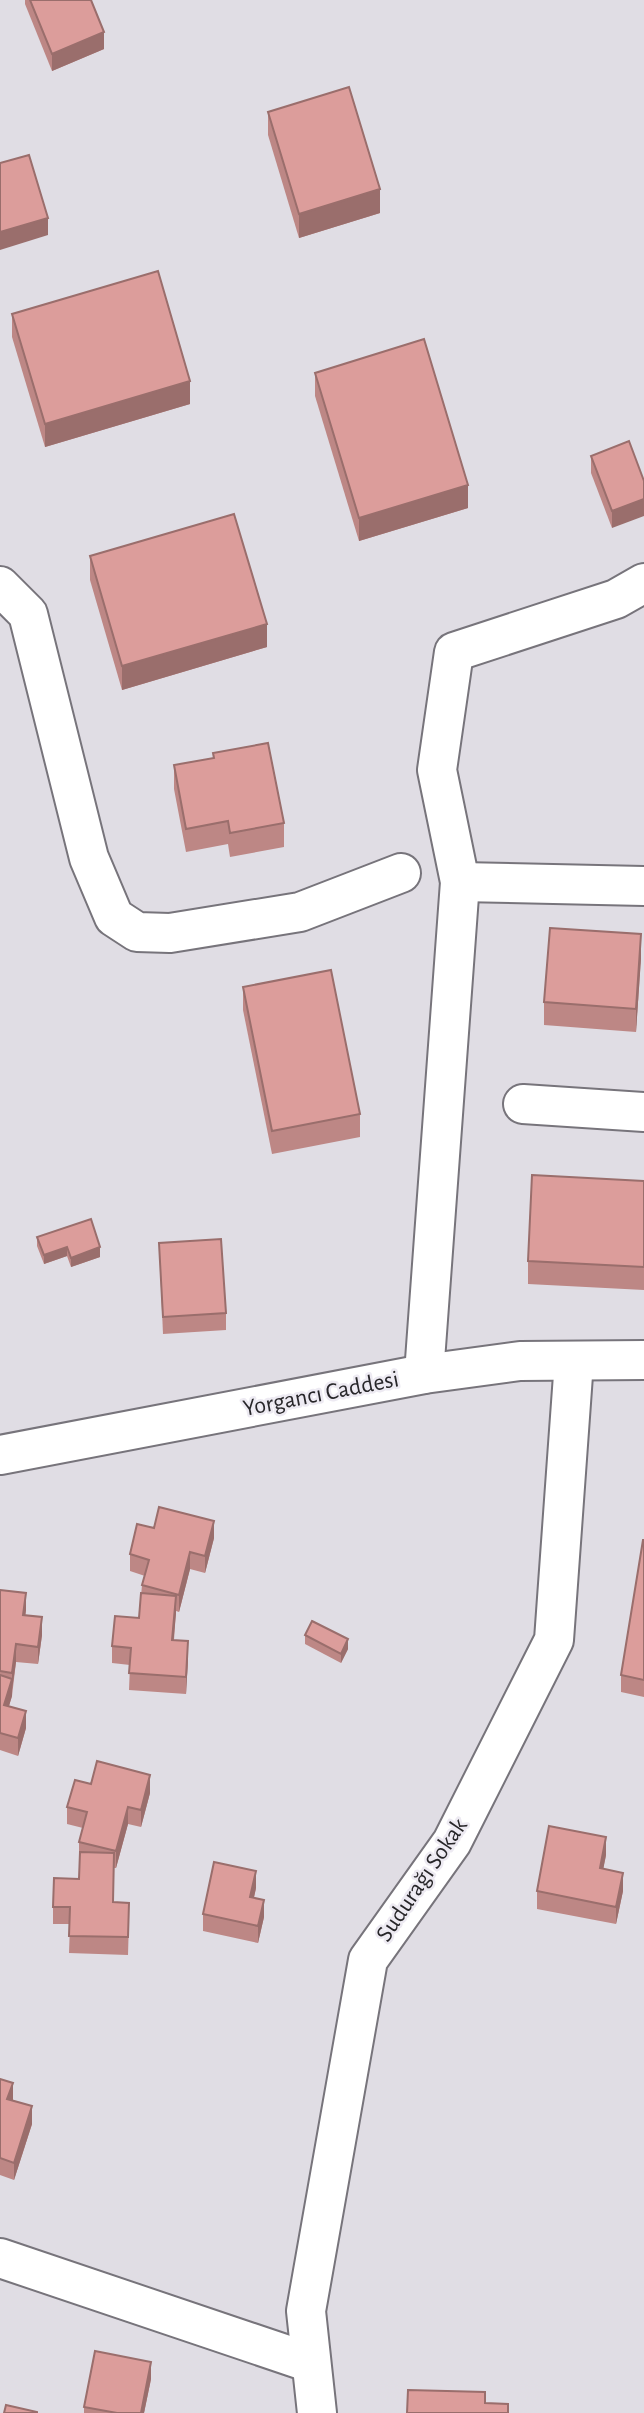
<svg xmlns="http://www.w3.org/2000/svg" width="644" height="2413" font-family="'Alegreya Sans',sans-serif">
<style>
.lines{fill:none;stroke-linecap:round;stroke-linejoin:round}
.minor-casing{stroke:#77747b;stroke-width:42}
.minor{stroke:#fff;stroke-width:38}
.wall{fill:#bd8785}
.shaded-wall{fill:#9a6e6c}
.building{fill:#dc9d9b;stroke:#9a6e6c;stroke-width:2}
.labels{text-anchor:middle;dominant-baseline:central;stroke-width:5;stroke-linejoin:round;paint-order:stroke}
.street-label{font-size:24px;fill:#272629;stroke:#edeaf2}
</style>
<rect width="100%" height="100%" fill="#e0dde4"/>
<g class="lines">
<g class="minor-casing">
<g id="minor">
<path d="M0 586 28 614 89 858 114 917 137 932 170 933 300 912 401 873"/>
<path d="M460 882 644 886"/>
<path d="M523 1104 644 1112"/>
<path d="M424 1374 460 882 437 770 454 652 616 599 644 583"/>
<path d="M0 1455 424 1374 520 1361 644 1360"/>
<path d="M0 2258 311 2363"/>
<path d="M317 2413 306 2311 368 1960 452 1842 554 1640 574 1361"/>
</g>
</g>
<use href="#minor" class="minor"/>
</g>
<g class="wall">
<path d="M25 0H91L104 49 52 71 25 4Z"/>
<path d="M268 112 380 213 299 238 268 135Z"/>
<path d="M12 314 190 404 45 447 12 337Z"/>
<path d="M315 373 468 508 359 541 315 396Z"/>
<path d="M629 441 612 528 591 473V456Z"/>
<path d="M90 556 267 647 122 690 90 580Z"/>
<path d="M213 753 284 823V847L230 857 228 844 186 852 174 789V765L213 758Z"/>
<path d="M641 958 636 1032 544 1025V1002Z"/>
<path d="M243 987 360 1114V1137L272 1154 243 1010Z"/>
<path d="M644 1181V1290L528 1284V1261Z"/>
<path d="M37 1237 100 1257 71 1267 67 1256 44 1264 37 1246Z"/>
<path d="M159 1243 226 1313V1330L163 1334Z"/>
<path d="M154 1528 214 1538 205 1573 190 1569 179 1612 176 1611 174 1640 188 1658 186 1694 129 1690 130 1665 112 1663V1646L139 1618 142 1585 145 1576 130 1571V1554Z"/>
<path d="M644 1540V1697L621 1692V1675Z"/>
<path d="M0 1590 26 1610 25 1616 42 1635 38 1664 16 1662 12 1696 9 1706 26 1728 18 1756 0 1750Z"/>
<path d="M305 1635 348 1649 341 1663 305 1644Z"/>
<path d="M91 1784 150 1793 141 1827 128 1824 116 1868H114L113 1902 129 1920 128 1955 69 1953 70 1924H53V1907L79 1879V1842L83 1828 67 1824V1807Z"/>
<path d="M606 1855 603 1869 623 1891 616 1924 537 1909V1891Z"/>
<path d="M256 1888 254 1898 264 1917 258 1943 203 1931V1914Z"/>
<path d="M0 2079 13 2101 32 2124 14 2180 0 2175Z"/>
<path d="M151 2379 144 2413H84V2407Z"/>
</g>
<g class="shaded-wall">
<path d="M104 32V49L52 71V54Z"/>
<path d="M380 189V213L299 238V214Z"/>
<path d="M48 218V235L0 250V232Z"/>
<path d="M190 381V404L45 447V424Z"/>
<path d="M468 485V508L359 541V518Z"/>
<path d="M644 499V516L612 528V511Z"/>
<path d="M267 624V647L122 690V666Z"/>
<path d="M641 934V958L636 1032V1009Z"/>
<path d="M67 1247V1256L44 1264V1255Z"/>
<path d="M100 1247V1257L71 1267V1258Z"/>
<path d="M214 1521V1538L205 1573V1556Z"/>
<path d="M190 1552V1569L179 1612V1595Z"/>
<path d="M26 1593V1610L23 1633V1615Z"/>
<path d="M176 1596V1613L172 1657V1640Z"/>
<path d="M42 1617V1635L38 1664V1647Z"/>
<path d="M348 1639V1649L341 1663V1654Z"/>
<path d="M188 1641V1658L186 1694V1677Z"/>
<path d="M16 1644V1662L12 1690V1673Z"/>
<path d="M12 1679V1696L4 1722V1705Z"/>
<path d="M26 1711V1728L18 1756V1738Z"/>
<path d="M150 1775V1793L141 1827V1810Z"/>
<path d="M128 1807V1824L116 1868V1851Z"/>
<path d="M606 1837V1855L600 1886V1868Z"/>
<path d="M256 1871V1888L250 1914V1897Z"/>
<path d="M623 1873V1891L616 1924V1907Z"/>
<path d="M264 1900V1917L258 1943V1926Z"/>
<path d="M13 2083V2100L7 2117V2099Z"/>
<path d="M32 2106V2124L14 2180V2163Z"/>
<path d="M151 2362V2379L144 2413H141Z"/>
</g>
<g class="building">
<path d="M30 0H91L104 32 52 54Z"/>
<path d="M349 87 380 189 299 214 268 112Z"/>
<path d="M29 155 48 218 0 232V163Z"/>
<path d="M158 271 190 381 45 424 12 314Z"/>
<path d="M424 339 468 485 359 518 315 373Z"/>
<path d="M629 441 644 481V499L612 511 591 456Z"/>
<path d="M234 514 267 624 122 666 90 556Z"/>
<path d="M268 743 284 823 230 833 228 821 186 829 174 765 214 758 213 753Z"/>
<path d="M550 928 641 934 636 1009 544 1002Z"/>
<path d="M331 970 360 1114 272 1131 243 987Z"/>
<path d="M532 1175 644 1181V1267L528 1261Z"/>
<path d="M91 1219 100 1247 71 1258 67 1247 44 1255 37 1237Z"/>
<path d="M221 1239 226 1313 163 1317 159 1243Z"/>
<path d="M159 1507 214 1521 205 1556 190 1552 179 1595 142 1585 149 1560 130 1554 137 1524 154 1528Z"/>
<path d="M643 1540H644V1680L621 1675Z"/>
<path d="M0 1590 26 1593 23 1615 42 1617 38 1647 16 1644 12 1673 0 1671Z"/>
<path d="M141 1593 176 1596 172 1640 188 1641 186 1677 129 1673 131 1648 112 1646 115 1616 139 1618Z"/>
<path d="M312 1621 348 1639 341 1654 305 1635Z"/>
<path d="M0 1675 12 1679 4 1705 26 1711 18 1738 0 1733Z"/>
<path d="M97 1761 150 1775 141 1810 128 1807 116 1851 79 1842 87 1812 67 1807 75 1780 91 1784Z"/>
<path d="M549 1826 606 1837 600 1868 623 1873 616 1907 537 1891Z"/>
<path d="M80 1852 114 1853 113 1902 129 1903 128 1937 69 1936 70 1907H53L54 1878 79 1879Z"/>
<path d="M214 1862 256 1871 250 1897 264 1900 258 1926 203 1914Z"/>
<path d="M0 2079 13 2083 7 2099 32 2106 14 2163 0 2158Z"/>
<path d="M95 2351 151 2362 141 2413H117L84 2407Z"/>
<path d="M408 2390 485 2392V2403L508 2404V2413H407Z"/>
<path d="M6 2405 37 2412V2413H4Z"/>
</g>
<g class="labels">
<g class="street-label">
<text transform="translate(321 1394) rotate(-11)">Yorgancı Caddesi</text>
<text transform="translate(422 1880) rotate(-56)">Sudurağı Sokak</text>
</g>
</g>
</svg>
